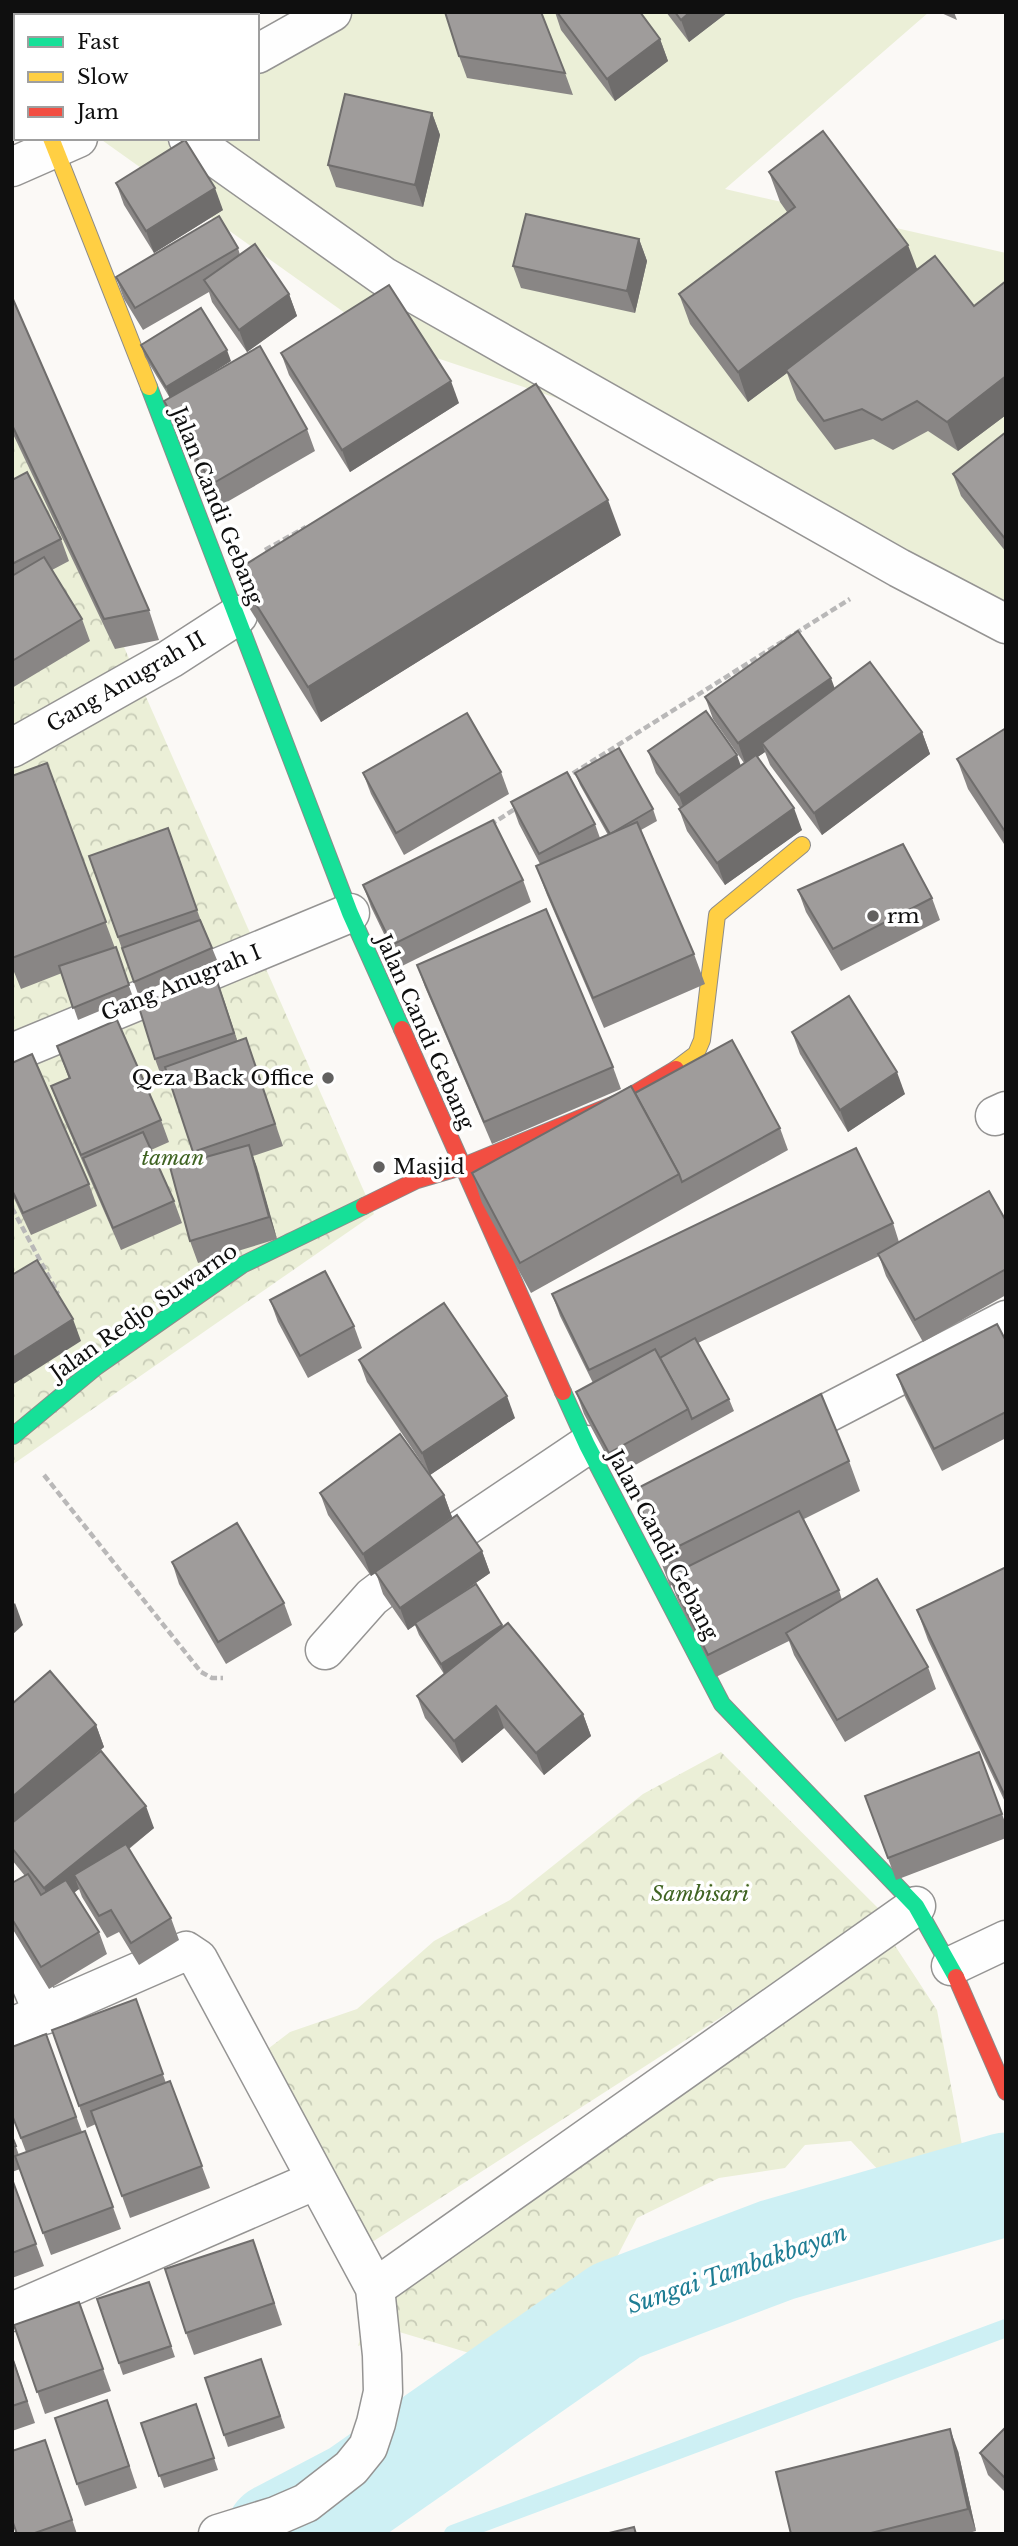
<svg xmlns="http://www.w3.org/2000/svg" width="1018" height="2546" font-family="'Libre Baskerville',serif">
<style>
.grass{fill:#ebefd7}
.park{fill:url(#park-crowns)}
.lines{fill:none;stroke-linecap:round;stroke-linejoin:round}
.stream{stroke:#cef0f4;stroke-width:18}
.river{stroke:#cef0f4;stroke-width:103}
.street-casing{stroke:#959493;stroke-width:41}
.fast-casing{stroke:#8c8b8a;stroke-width:18}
.slow-casing{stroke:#8c8b8a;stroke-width:18}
.jam-casing{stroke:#8c8b8a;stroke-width:18}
.path{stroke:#b9b8b8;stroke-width:4.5;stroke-dasharray:7 3.5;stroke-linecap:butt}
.street{stroke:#fefefe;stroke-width:38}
.fast{stroke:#16e098;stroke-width:16}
.slow{stroke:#ffcf43;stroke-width:16}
.jam{stroke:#f24e42;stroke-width:16}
.wall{fill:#898685}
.shaded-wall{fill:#6f6d6c}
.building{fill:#9f9c9b;stroke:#6f6d6c;stroke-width:2}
.poi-dot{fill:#626160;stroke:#fff;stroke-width:2.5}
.labels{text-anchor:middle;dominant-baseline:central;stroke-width:7;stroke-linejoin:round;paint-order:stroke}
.street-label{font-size:21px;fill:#0f0f0f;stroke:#fff}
.poi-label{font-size:21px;fill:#0f0f0f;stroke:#fff;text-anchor:start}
.park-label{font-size:21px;font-style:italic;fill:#406423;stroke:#fff}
.water-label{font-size:23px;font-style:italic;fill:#1e7d94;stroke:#fff}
</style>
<defs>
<pattern id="park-crowns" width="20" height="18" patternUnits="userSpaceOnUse" patternTransform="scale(1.75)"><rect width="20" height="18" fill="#ebefd7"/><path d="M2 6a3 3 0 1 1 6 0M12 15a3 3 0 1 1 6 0" fill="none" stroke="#c8ccb7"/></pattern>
</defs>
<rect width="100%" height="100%" fill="#fbf9f6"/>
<path class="grass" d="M358 12H929L725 189 1006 253V626L616 418 383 340 99 138H257V58Z"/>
<g class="park">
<path d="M12 393 374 1214 12 1465Z"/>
<path d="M721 1752 883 1913 366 2246 256 2058 290 2032 357 2009 434 1941 510 1900 643 1794Z"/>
<path d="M888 1935 937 2010 966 2167 883 2175 851 2141 805 2145 785 2168 719 2178 637 2218 603 2284 540 2328 486 2358 396 2331 358 2346 369 2306Z"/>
</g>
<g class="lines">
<path class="stream" d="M453 2534 1006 2328"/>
<path class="river" d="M277 2534 357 2492 616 2311 777 2250 1006 2184"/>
<g class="street-casing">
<g id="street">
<path d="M257 54 332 12"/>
<path d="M188 138 383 276 899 568 1006 624"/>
<path d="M12 167 78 138"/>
<path d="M12 748 170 659 238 615"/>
<path d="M12 1053 350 913"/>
<path d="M995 1116 1006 1111"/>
<path d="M783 1436 1006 1320"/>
<path d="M325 1650 372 1597 459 1531 587 1445"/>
<path d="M12 1940 44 2015"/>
<path d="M951 1966 1006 1940"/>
<path d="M12 2027 186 1951 198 1959 375 2288 382 2355 383 2392 376 2423 368 2447 351 2468 306 2503 276 2516 218 2534"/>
<path d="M375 2288 916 1906"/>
<path d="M12 2312 316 2180"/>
</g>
</g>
<g class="fast-casing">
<g id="fast">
<path d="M12 50 16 58"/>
<path d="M149 387 350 913 402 1029"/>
<path d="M563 1392 587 1445 722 1704 916 1906 956 1977"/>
<path d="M13 1436 96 1367 242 1265 364 1206"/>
</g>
</g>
<g class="slow-casing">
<g id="slow">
<path d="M51 138 149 387"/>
<path d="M676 1069 696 1054 702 1040 717 915 802 845"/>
</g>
</g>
<g class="jam-casing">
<g id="jam">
<path d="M402 1029 563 1392"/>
<path d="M364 1206 417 1180 461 1167 622 1101 676 1069"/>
<path d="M956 1977 1006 2092"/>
</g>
</g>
<g class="path">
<path d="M265 550 306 527"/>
<path d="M564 779 850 599"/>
<path d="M490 825 518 807"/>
<path d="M12 1208 58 1294"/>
<path d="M44 1475 201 1672 212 1678H223"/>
</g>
<use href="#street" class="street"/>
<use href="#fast" class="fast"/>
<use href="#slow" class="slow"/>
<use href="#jam" class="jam"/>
</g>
<g class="wall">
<path d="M555 12H640L660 39 668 61 615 101 561 30Z"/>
<path d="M666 12H728L689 42Z"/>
<path d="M939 12H954L957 20Z"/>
<path d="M459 56 565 73 573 95 467 78Z"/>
<path d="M432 113 440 135 423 207 336 187 328 165Z"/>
<path d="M769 172 974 306 1006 281V415L958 451 928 431 893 450 873 439 835 450 797 400 787 373 748 402 690 324 679 294 787 212 780 202Z"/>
<path d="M116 183 223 210 154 253 124 205Z"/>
<path d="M639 239 647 261 635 313 521 288 513 266Z"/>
<path d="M238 248 240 255 289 294 297 316 247 352 212 302 209 292 143 330 124 299 116 277Z"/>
<path d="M12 297 149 610 159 640 115 649 12 432Z"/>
<path d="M141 345 231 361 186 389 307 429 315 451 220 506 172 423 164 401 170 398 145 357Z"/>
<path d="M281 353 459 403 350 472 289 375Z"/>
<path d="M1006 432V552L961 496 953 474Z"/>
<path d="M12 480 61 539 69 561 52 570 82 619 90 641 12 688Z"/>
<path d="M621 535 321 722 248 606 235 571Z"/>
<path d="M835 689 922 732 930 754 822 835 770 765 765 752 757 757 802 830 725 885 687 831 679 809 680 808 656 773 648 751 741 765 744 763 713 719 705 697Z"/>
<path d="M1006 728V847L968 789 957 759Z"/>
<path d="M47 763 133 997 78 1020 62 973 21 989 12 967V776Z"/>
<path d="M501 772 509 794 404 855 371 794 363 773Z"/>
<path d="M575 773 653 809 657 821 641 830 694 954 705 984 604 1028 547 895 536 866 540 864 519 824 511 802 595 824 600 838 608 835 580 785Z"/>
<path d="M168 828 201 921 217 960 138 994 89 856Z"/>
<path d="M523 880 531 902 400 967 371 907 363 885Z"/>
<path d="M798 890 932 898 940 920 841 971 806 912Z"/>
<path d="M417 965 613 1067 621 1089 492 1144 425 987Z"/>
<path d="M216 978 237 1041 246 1038 283 1146 253 1156 277 1239 198 1263 190 1241 196 1160 169 1080 163 1081 155 1059Z"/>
<path d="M792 1032 905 1094 848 1132 800 1054Z"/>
<path d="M57 1046 161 1120 169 1142 151 1150 174 1201 182 1223 121 1250 59 1108 51 1086 69 1079Z"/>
<path d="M12 1063 89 1184 97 1206 31 1235 12 1194Z"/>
<path d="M635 1093 780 1128 788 1150 531 1293 482 1203 472 1173Z"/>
<path d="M1006 1221V1295L923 1342 886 1276 879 1256 698 1343 729 1399 734 1411 617 1475 584 1414 576 1392 593 1383 560 1316 552 1294 893 1223 899 1242Z"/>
<path d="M270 1300 354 1326 362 1348 308 1378 278 1322Z"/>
<path d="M1006 1341V1438L942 1471 905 1397 897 1375Z"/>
<path d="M359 1360 515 1418 430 1475 367 1382Z"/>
<path d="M849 1461 860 1491 804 1519 839 1590 842 1600 928 1667 936 1689 845 1742 794 1655 789 1641 716 1677 677 1598 672 1585 670 1586 634 1490Z"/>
<path d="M320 1493 444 1495 452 1517 482 1551 490 1573 452 1599 503 1627 583 1714 591 1736 544 1775 504 1728 462 1763 425 1718 417 1696 444 1674 419 1635 415 1625 408 1630 383 1594 376 1573 371 1576 328 1515Z"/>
<path d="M172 1562 284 1603 292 1625 226 1664 179 1584Z"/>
<path d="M1006 1567V1804L928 1640 917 1610Z"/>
<path d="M12 1704 96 1725 104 1747 89 1760 154 1828 129 1849 171 1918 179 1940 139 1965 119 1932 107 1938 82 1897 79 1889 74 1892 99 1932 107 1954 49 1989 12 1928V1883L25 1876 12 1860Z"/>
<path d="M865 1796 1002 1814 1006 1825V1838L896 1880Z"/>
<path d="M136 1999 166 2083 170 2081 210 2188 130 2218 96 2124 87 2128 52 2030Z"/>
<path d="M46 2034 82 2132 85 2131 121 2229 51 2255 20 2169 12 2172V2136L19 2155 26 2152 12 2115Z"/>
<path d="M12 2179 44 2266 12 2278Z"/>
<path d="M261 2262 282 2325 194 2355 186 2333Z"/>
<path d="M149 2282 175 2357 123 2375 97 2299Z"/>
<path d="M79 2302 111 2391 45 2414 14 2325Z"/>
<path d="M12 2355 35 2423 12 2431Z"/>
<path d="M261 2359 285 2428 228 2447 205 2378Z"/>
<path d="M196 2404 218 2470 164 2488 141 2423Z"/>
<path d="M115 2422 137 2488 85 2506 77 2484Z"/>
<path d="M1006 2427V2493L988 2475 980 2453Z"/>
<path d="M958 2451 976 2531 965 2534H791Z"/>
<path d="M53 2462 77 2534H17Z"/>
</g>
<g class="shaded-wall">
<path d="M690 12H728L689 42 681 20Z"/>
<path d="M660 39 668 61 615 101 607 79Z"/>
<path d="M432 113 440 135 423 207 415 185Z"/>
<path d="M215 188 223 210 154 253 146 231Z"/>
<path d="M639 239 647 261 635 313 627 291Z"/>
<path d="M908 245 919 274 786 370 787 373 748 402 738 372Z"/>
<path d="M289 294 297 316 247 352 239 330Z"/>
<path d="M227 350 231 361 170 399 166 387Z"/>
<path d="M1006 376V415L958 451 947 422Z"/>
<path d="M451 381 459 403 350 472 342 450Z"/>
<path d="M608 500 621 535 321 722 308 687Z"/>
<path d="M831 678 839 700 762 743 765 752 746 765 738 743Z"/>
<path d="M922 732 930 754 822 835 814 813Z"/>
<path d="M737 755 745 777 687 817 679 795Z"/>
<path d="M794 808 802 830 725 885 717 863Z"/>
<path d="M216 978 224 1000 242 1055 234 1033Z"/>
<path d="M897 1072 905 1094 848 1132 840 1110Z"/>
<path d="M249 1145 257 1167 277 1239 269 1217Z"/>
<path d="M73 1319 81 1341 12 1385V1358Z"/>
<path d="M507 1396 515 1418 430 1475 422 1453Z"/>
<path d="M444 1495 452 1517 371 1576 363 1554Z"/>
<path d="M482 1551 490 1573 408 1630 400 1608Z"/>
<path d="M15 1603 23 1625 12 1635V1606Z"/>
<path d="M502 1625 507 1637 445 1676 441 1664Z"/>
<path d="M496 1706 504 1728 462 1763 454 1741Z"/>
<path d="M583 1714 591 1736 544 1775 536 1753Z"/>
<path d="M96 1725 104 1747 12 1826V1797Z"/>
<path d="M146 1806 154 1828 81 1887 74 1875 79 1889 52 1910 44 1888Z"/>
<path d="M950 2429 958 2451 976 2531 968 2509Z"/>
</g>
<g class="building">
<path d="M30 12H100L103 16H32Z"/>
<path d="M445 12H541L565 73 459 56Z"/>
<path d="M557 12H640L660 39 607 79Z"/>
<path d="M675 12H690L681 20Z"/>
<path d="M345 94 432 113 415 185 328 165Z"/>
<path d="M823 131 908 245 738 372 679 294 795 207 769 172Z"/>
<path d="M185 140 215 188 146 231 116 183Z"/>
<path d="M526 214 639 239 627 291 513 266Z"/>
<path d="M219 216 238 248 135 308 116 277Z"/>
<path d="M255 244 289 294 239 330 204 280Z"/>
<path d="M935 256 974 306 1006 281V376L947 422 917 401 882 420 862 409 824 421 786 370Z"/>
<path d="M389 285 451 381 342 450 281 353Z"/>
<path d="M12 297 149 610 104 619 12 425Z"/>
<path d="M201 308 227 350 166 387 141 345Z"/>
<path d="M260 346 307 429 212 484 164 401Z"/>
<path d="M536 384 608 500 308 687 235 571Z"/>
<path d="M1006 432V540L953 474Z"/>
<path d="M27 472 61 539 12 564V480Z"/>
<path d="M44 557 82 619 12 661V576Z"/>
<path d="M798 631 831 678 738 743 705 697Z"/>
<path d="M870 662 922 732 814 813 762 743Z"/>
<path d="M706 711 737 755 679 795 648 751Z"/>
<path d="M467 713 501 772 396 833 363 773Z"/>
<path d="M1006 728V833L957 759Z"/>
<path d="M619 748 653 809 610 834 575 773Z"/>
<path d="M756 755 794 808 717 863 679 809Z"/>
<path d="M47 763 106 922 12 958V776Z"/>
<path d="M567 772 595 824 539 854 511 802Z"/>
<path d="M493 820 523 880 392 945 363 885Z"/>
<path d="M637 822 694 954 593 998 536 866Z"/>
<path d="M168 828 197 910 118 937 89 856Z"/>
<path d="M903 844 932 898 833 949 798 890Z"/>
<path d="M546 909 613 1067 484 1122 417 965Z"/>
<path d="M200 920 212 948 134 982 122 948Z"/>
<path d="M116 947 129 985 73 1008 59 966Z"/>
<path d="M216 978 234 1033 155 1059 138 1004Z"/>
<path d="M849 996 897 1072 840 1110 792 1032Z"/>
<path d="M117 1020 161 1120 81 1155 51 1086 70 1078 57 1046Z"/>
<path d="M246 1038 275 1124 193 1152 165 1067Z"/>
<path d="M732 1040 780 1128 682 1182 679 1174 635 1093Z"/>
<path d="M32 1054 89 1184 23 1213 12 1190V1063Z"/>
<path d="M631 1086 679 1174 520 1263 472 1173Z"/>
<path d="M143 1132 174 1201 113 1228 83 1158Z"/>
<path d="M249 1145 269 1217 190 1241 170 1167Z"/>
<path d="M856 1148 893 1223 589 1370 552 1294Z"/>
<path d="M989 1191 1006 1221V1269L915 1320 878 1254Z"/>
<path d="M37 1260 73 1319 12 1358V1275Z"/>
<path d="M325 1271 354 1326 300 1356 270 1300Z"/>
<path d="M444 1303 507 1396 422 1453 359 1360Z"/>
<path d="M997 1324 1006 1341V1412L934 1449 897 1375Z"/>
<path d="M695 1338 729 1399 692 1419 688 1409 660 1358Z"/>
<path d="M655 1349 688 1409 609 1453 576 1392Z"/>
<path d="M821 1394 849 1461 659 1556 634 1490Z"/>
<path d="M400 1434 444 1495 363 1554 320 1493Z"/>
<path d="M799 1511 839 1590 708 1655 669 1576Z"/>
<path d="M457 1515 482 1551 400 1608 375 1572Z"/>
<path d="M237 1523 284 1603 218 1642 172 1562Z"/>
<path d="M1006 1567V1795L1005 1796 917 1610Z"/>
<path d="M877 1579 928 1667 837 1720 786 1633Z"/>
<path d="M476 1584 502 1625 441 1664 415 1623Z"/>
<path d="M508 1623 583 1714 536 1753 496 1706 454 1741 417 1696Z"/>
<path d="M50 1671 96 1725 12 1797V1704Z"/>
<path d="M101 1751 146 1806 44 1888 12 1848V1823Z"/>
<path d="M979 1752 1002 1814 888 1858 865 1796Z"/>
<path d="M126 1844 171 1918 131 1943 111 1910 99 1916 74 1875Z"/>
<path d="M28 1874 41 1895 66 1880 99 1932 41 1967 12 1919V1883Z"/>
<path d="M136 1999 163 2074 79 2106 52 2030Z"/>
<path d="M46 2034 76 2117 21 2138 12 2115V2047Z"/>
<path d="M170 2081 202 2166 122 2196 91 2111Z"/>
<path d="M85 2131 113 2207 43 2233 15 2156Z"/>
<path d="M12 2136 16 2146 12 2147Z"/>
<path d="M12 2179 36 2244 12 2253Z"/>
<path d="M253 2240 274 2303 186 2333 165 2269Z"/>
<path d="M149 2282 171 2346 119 2363 97 2299Z"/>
<path d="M79 2302 103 2369 37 2392 14 2325Z"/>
<path d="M12 2357 27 2401 12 2406Z"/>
<path d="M261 2359 280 2416 224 2435 205 2378Z"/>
<path d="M107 2400 129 2466 77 2484 55 2418Z"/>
<path d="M196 2404 214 2458 159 2476 141 2423Z"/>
<path d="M1006 2427V2479L980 2453Z"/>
<path d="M950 2429 968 2509 867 2534H791L776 2472Z"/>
<path d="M45 2440 72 2520 32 2534H17L12 2520V2451Z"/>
<path d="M634 2527 636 2534H605Z"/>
</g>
<g class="poi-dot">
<circle cx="873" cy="916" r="7"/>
<circle cx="328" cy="1078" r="7"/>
<circle cx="379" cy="1167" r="7"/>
</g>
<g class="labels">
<g class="street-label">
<text transform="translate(217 506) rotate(68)">Jalan Candi Gebang</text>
<text transform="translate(126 682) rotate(-30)">Gang Anugrah II</text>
<text transform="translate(181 983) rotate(-22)">Gang Anugrah I</text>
<text transform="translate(425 1032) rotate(66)">Jalan Candi Gebang</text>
<text transform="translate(144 1312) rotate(-35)">Jalan Redjo Suwarno</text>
<text transform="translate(663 1545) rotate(62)">Jalan Candi Gebang</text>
</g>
<g class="poi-label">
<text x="887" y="916">rm</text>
<text x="314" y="1078" text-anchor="end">Qeza Back Office</text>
<text x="393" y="1167">Masjid</text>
</g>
<g class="park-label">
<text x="173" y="1158">taman</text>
<text x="700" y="1894">Sambisari</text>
</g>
<g class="water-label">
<text transform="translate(737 2269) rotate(-19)">Sungai Tambakbayan</text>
</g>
</g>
<rect width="1018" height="2546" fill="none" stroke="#0f0f0f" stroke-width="28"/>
<rect x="14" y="14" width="245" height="126" fill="#ffffff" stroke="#9f9f9f" stroke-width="2"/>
<rect x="28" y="37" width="35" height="10" fill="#16e098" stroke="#9f9f9f" stroke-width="2"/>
<text x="77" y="49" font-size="21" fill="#0f0f0f">Fast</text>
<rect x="28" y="72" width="35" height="10" fill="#ffcf43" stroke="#9f9f9f" stroke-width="2"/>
<text x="77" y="84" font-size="21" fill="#0f0f0f">Slow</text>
<rect x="28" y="107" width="35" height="10" fill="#f24e42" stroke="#9f9f9f" stroke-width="2"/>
<text x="77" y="119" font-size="21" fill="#0f0f0f">Jam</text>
</svg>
